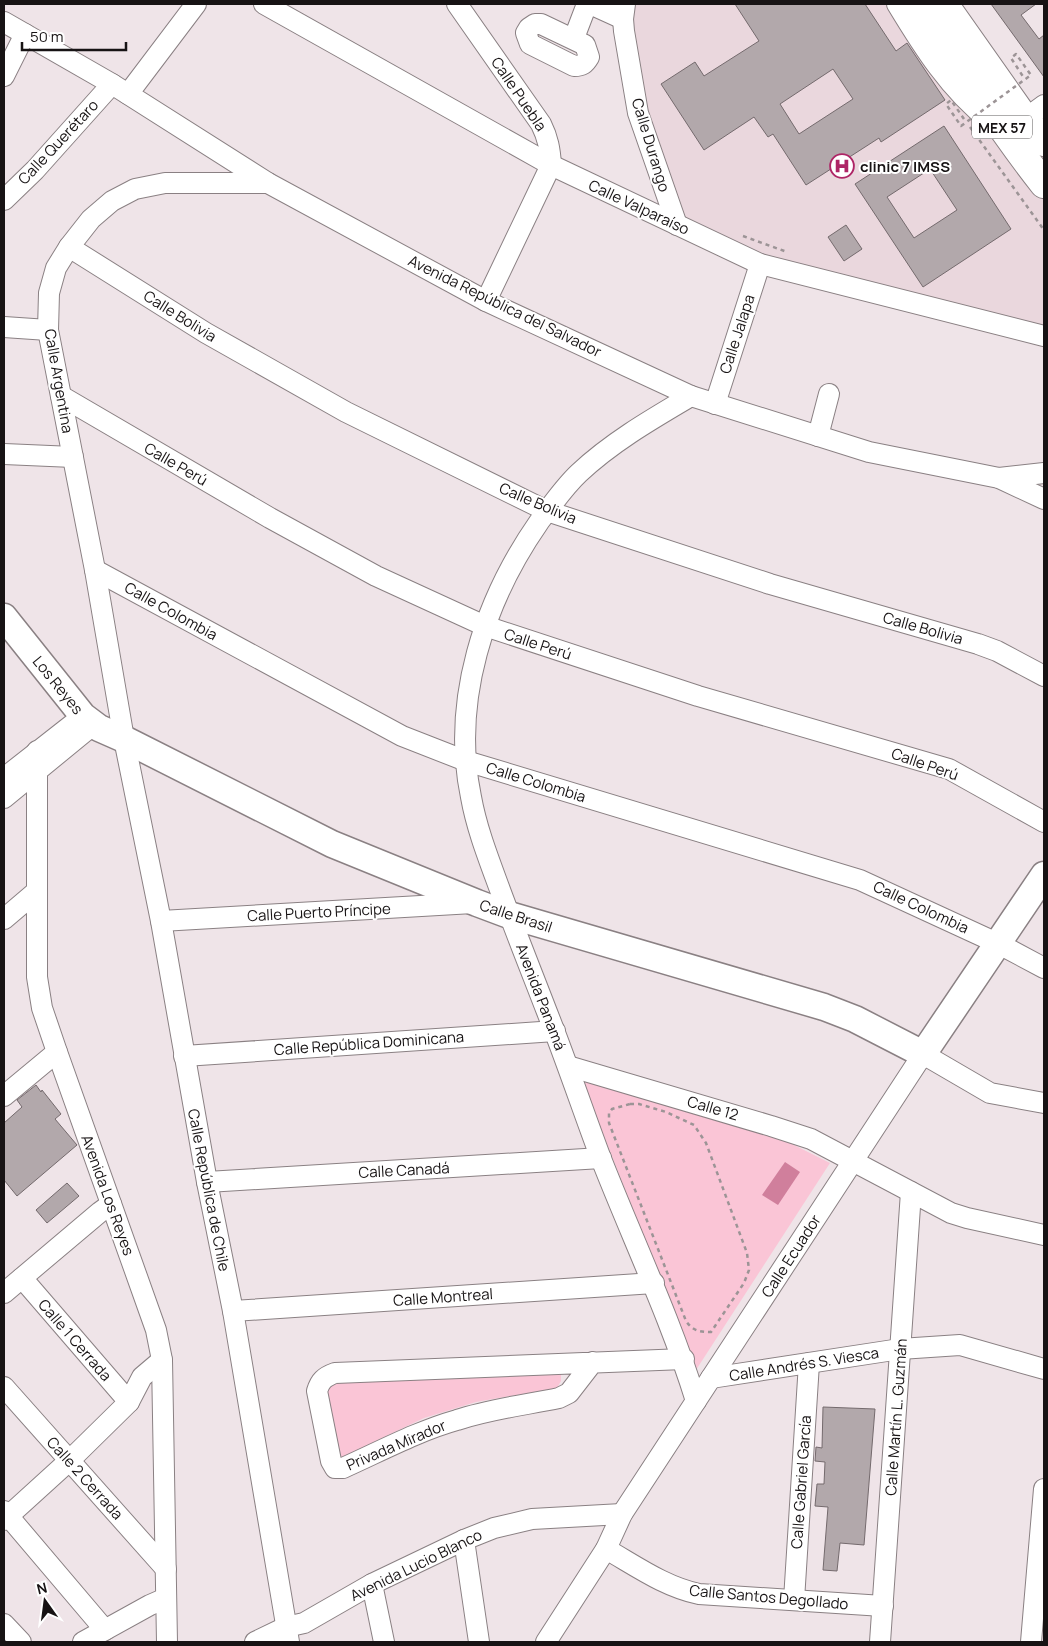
<svg xmlns="http://www.w3.org/2000/svg" width="1048" height="1646" font-family="Manrope,sans-serif">
<style>
.built{fill:#ead7dd}
.green{fill:#fac5d6}
.water{fill:#d07f9c}
.building{fill:#b2a8ab;stroke:#746a6d;fill-rule:evenodd}
.lines{fill:none;stroke-linecap:round;stroke-linejoin:round}
.minor-casing{stroke:#8a8083;stroke-width:22}
.major-casing{stroke:#8a8083;stroke-width:29}
.highway-casing{stroke:#8a8083;stroke-width:30}
.path{stroke:#9c9496;stroke-width:2.5;stroke-dasharray:4 4;stroke-linecap:butt}
.minor{stroke:#fff;stroke-width:20}
.major{stroke:#fff;stroke-width:26}
.highway{stroke:#fff;stroke-width:28}
.path-bridge{stroke:#9c9496;stroke-width:2.5;stroke-dasharray:4 4;stroke-linecap:butt}
.labels{text-anchor:middle;dominant-baseline:central;stroke-width:4;stroke-linejoin:round;paint-order:stroke}
.shield{fill:#fff;stroke:#5d5a5a;stroke-width:1}
.shield-label{font-size:14px;font-weight:bold;fill:#171314}
.street-label{font-size:15px;fill:#171314;stroke:#fff}
.poi-label{font-size:15px;font-weight:bold;fill:#171314;stroke:#fff;text-anchor:start}
</style>
<rect width="100%" height="100%" fill="#efe4e8"/>
<path class="built" d="M629 4H897L1044 197V333L760 258 685 218 648 120Z"/>
<g class="green">
<path d="M581 1078 790 1143 830 1163 696 1370Z"/>
<path d="M561 1372V1381L557 1388 476 1402 424 1418 336 1460 324 1388 329 1382Z"/>
</g>
<path class="water" d="M785 1162 800 1172 778 1205 762 1195Z"/>
<g class="building">
<path d="M735 4H865L896 51 907 43 945 100 881 142 879 138 806 185 773 134 768 137 754 117 704 150 661 84 695 62 704 76 759 41ZM833 69 853 99 799 134 780 104Z"/>
<path d="M991 4H1036L1021 15 1039 39 1044 35V77Z"/>
<path d="M944 126 1011 229 923 287 855 184ZM930 169 957 210 914 238 887 197Z"/>
<path d="M846 225 862 249 844 261 828 237Z"/>
<path d="M36 1085 41 1092 42 1090 61 1114 55 1119 77 1145 17 1196 4 1180V1123L22 1107 17 1100Z"/>
<path d="M67 1183 79 1196 47 1223 36 1210Z"/>
<path d="M823 1407 875 1409 864 1545 840 1543 837 1571 823 1570 828 1507 815 1506 817 1484H824L825 1462 815 1461 816 1447 822 1448Z"/>
</g>
<g class="lines">
<g class="minor-casing">
<g id="minor">
<path d="M264 4 551 165 760 264 1044 336"/>
<path d="M457 4 541 124C548 138 550 149 551 165L486 301"/>
<path d="M590 4 623 19"/>
<path d="M625 4 623 19 624 31 638 113 677 225"/>
<path d="M897 4C923 47 950 90 990 121"/>
<path d="M4 22 112 84 268 183 486 301 691 396 869 452 999 478 1044 499"/>
<path d="M535 24H541L585 45 589 57C585 64 582 66 574 66L530 44 526 33 529 28Z"/>
<path d="M574 38 587 4"/>
<path d="M4 76 25 34"/>
<path d="M128 94 196 4"/>
<path d="M1020 107 1025 119 1044 105"/>
<path d="M268 183H165L135 189 112 201 91 219 69 247 56 268 49 293 48 330 95 570 124 739 161 921 207 1182 233 1311 289 1642"/>
<path d="M4 200 35 170 112 84"/>
<path d="M69 247 206 333 346 412 547 511 770 584 978 644 997 651 1044 676"/>
<path d="M4 327 48 330"/>
<path d="M61 396 270 518 376 576 485 626 698 696 949 769 1044 822"/>
<path d="M691 396C652 419 612 442 579 473 564 487 551 506 539 522 484 601 451 701 471 797 476 825 486 852 496 879 512 923 530 968 547 1012 566 1060 582 1108 600 1156 632 1238 670 1317 696 1401"/>
<path d="M715 404 760 264"/>
<path d="M818 436 829 394"/>
<path d="M4 454 73 457"/>
<path d="M999 478 1044 473"/>
<path d="M95 570 402 736 466 761 860 880 999 944 1044 968"/>
<path d="M37 751V977L42 1008 57 1052 156 1330 162 1360 167 1642"/>
<path d="M4 778 83 716"/>
<path d="M4 798 93 725"/>
<path d="M4 919 37 891"/>
<path d="M161 921 473 903"/>
<path d="M184 1056 555 1031"/>
<path d="M568 1066 771 1126 811 1139 951 1213 967 1218 1044 1235"/>
<path d="M4 1096 57 1052"/>
<path d="M207 1182 601 1158"/>
<path d="M22 1278 129 1402"/>
<path d="M4 1293 100 1212 111 1204"/>
<path d="M233 1311 654 1283"/>
<path d="M593 1362 569 1393 559 1398C525 1405 490 1409 457 1420 418 1431 381 1451 343 1468H335L331 1461 317 1391C320 1381 324 1377 335 1373L684 1359"/>
<path d="M711 1378 900 1349 960 1345 1044 1369"/>
<path d="M4 1387 166 1569"/>
<path d="M4 1511 105 1630"/>
<path d="M4 1520 70 1460 129 1402 142 1377 162 1360"/>
<path d="M464 1540 479 1642"/>
<path d="M606 1549C636 1566 665 1587 699 1594L883 1606"/>
<path d="M372 1584 384 1642"/>
<path d="M794 1600 809 1363"/>
<path d="M4 1624 21 1642"/>
<path d="M83 1642 150 1605 166 1598"/>
<path d="M255 1642 286 1627 304 1623 372 1584 464 1540 494 1528 532 1519 622 1514"/>
<path d="M546 1642 606 1549 622 1514 923 1054 990 1093 1044 1103"/>
<path d="M880 1642 911 1192"/>
<path d="M1031 1642 1044 1489"/>
</g>
</g>
<g class="major-casing">
<path id="major" d="M4 617 83 716 99 728 124 739 332 844 477 903 509 915 824 1007 855 1019 923 1054 1044 875"/>
</g>
<g class="highway-casing">
<g id="highway">
<path d="M922 4C960 65 999 127 1044 184"/>
<path d="M944 4 1025 119 1044 142"/>
</g>
</g>
<g class="path">
<path d="M970 127 1044 230"/>
<path d="M743 236 787 252"/>
<path d="M630 1104H639L666 1112 694 1125 706 1143 747 1253 749 1270 744 1283 711 1332C699 1332 693 1331 686 1321L609 1123V1113L612 1109Z"/>
</g>
<use href="#minor" class="minor"/>
<use href="#major" class="major"/>
<use href="#highway" class="highway"/>
<path class="path-bridge" d="M964 119 951 100 946 104 961 126 1031 75 1016 54 1011 58 1024 78"/>
</g>
<defs>
<g id="hospital-ring" transform="scale(1.25)"><circle r="9.5" fill="#fff" stroke="#ae2566" stroke-width="1.5"/><path d="M-5-5h3v3.5h4V-5h3V5h-3V1.5h-4V5h-3Z" fill="#ae2566"/></g>
</defs>
<g fill-rule="evenodd">
<use href="#hospital-ring" x="842" y="166"/>
</g>
<g class="labels">
<rect class="shield" x="972" y="115.5" width="60" height="23" rx="4"/>
<g class="shield-label">
<text x="1002" y="127">MEX 57</text>
</g>
<g class="street-label">
<text transform="translate(519 94) rotate(56)">Calle Puebla</text>
<text transform="translate(58 142) rotate(-47)">Calle Querétaro</text>
<text transform="translate(651 145) rotate(73)">Calle Durango</text>
<text transform="translate(639 207) rotate(25)">Calle Valparaíso</text>
<text transform="translate(505 306) rotate(26)">Avenida República del Salvador</text>
<text transform="translate(180 316) rotate(32)">Calle Bolivia</text>
<text transform="translate(737 334) rotate(-72)">Calle Jalapa</text>
<text transform="translate(59 381) rotate(80)">Calle Argentina</text>
<text transform="translate(176 464) rotate(30)">Calle Perú</text>
<text transform="translate(538 503) rotate(23)">Calle Bolivia</text>
<text transform="translate(171 611) rotate(29)">Calle Colombia</text>
<text transform="translate(923 628) rotate(16)">Calle Bolivia</text>
<text transform="translate(538 644) rotate(18)">Calle Perú</text>
<text transform="translate(58 685) rotate(51)">Los Reyes</text>
<text transform="translate(925 764) rotate(19)">Calle Perú</text>
<text transform="translate(536 782) rotate(17)">Calle Colombia</text>
<text transform="translate(921 907) rotate(25)">Calle Colombia</text>
<text transform="translate(319 912) rotate(-3)">Calle Puerto Príncipe</text>
<text transform="translate(516 916) rotate(18)">Calle Brasil</text>
<text transform="translate(541 997) rotate(69)">Avenida Panamá</text>
<text transform="translate(369 1043) rotate(-4)">Calle República Dominicana</text>
<text transform="translate(713 1108) rotate(16)">Calle 12</text>
<text transform="translate(404 1170) rotate(-3)">Calle Canadá</text>
<text transform="translate(209 1190) rotate(79)">Calle República de Chile</text>
<text transform="translate(108 1195) rotate(70)">Avenida Los Reyes</text>
<text transform="translate(791 1256) rotate(-57)">Calle Ecuador</text>
<text transform="translate(443 1297) rotate(-4)">Calle Montreal</text>
<text transform="translate(75 1340) rotate(49)">Calle 1 Cerrada</text>
<text transform="translate(804 1364) rotate(-9)">Calle Andrés S. Viesca</text>
<text transform="translate(896 1417) rotate(-86)">Calle Martín L. Guzmán</text>
<text transform="translate(396 1445) rotate(-23)">Privada Mirador</text>
<text transform="translate(85 1478) rotate(48)">Calle 2 Cerrada</text>
<text transform="translate(801 1482) rotate(-86)">Calle Gabriel García</text>
<text transform="translate(416 1565) rotate(-26)">Avenida Lucio Blanco</text>
<text transform="translate(769 1597) rotate(5)">Calle Santos Degollado</text>
</g>
<g class="poi-label">
<text x="860" y="166">clinic 7 IMSS</text>
</g>
</g>
<rect width="1048" height="1646" fill="none" stroke="#171314" stroke-width="10"/>
<g transform="translate(45 1601) rotate(346)" stroke="#ffffff" stroke-width="4" paint-order="stroke">
<path d="M0-4L9 19L0 12L-9 19Z" fill="#171314"/>
<text y="-8" font-size="14" font-weight="bold" text-anchor="middle" fill="#171314">N</text>
</g>
<path d="M22 42v8h104v-8" fill="none" stroke="#171314" stroke-width="2.5"/>
<text x="30" y="42" font-size="15" fill="#171314" stroke="#ffffff" stroke-width="4" paint-order="stroke">50 m</text>
</svg>
